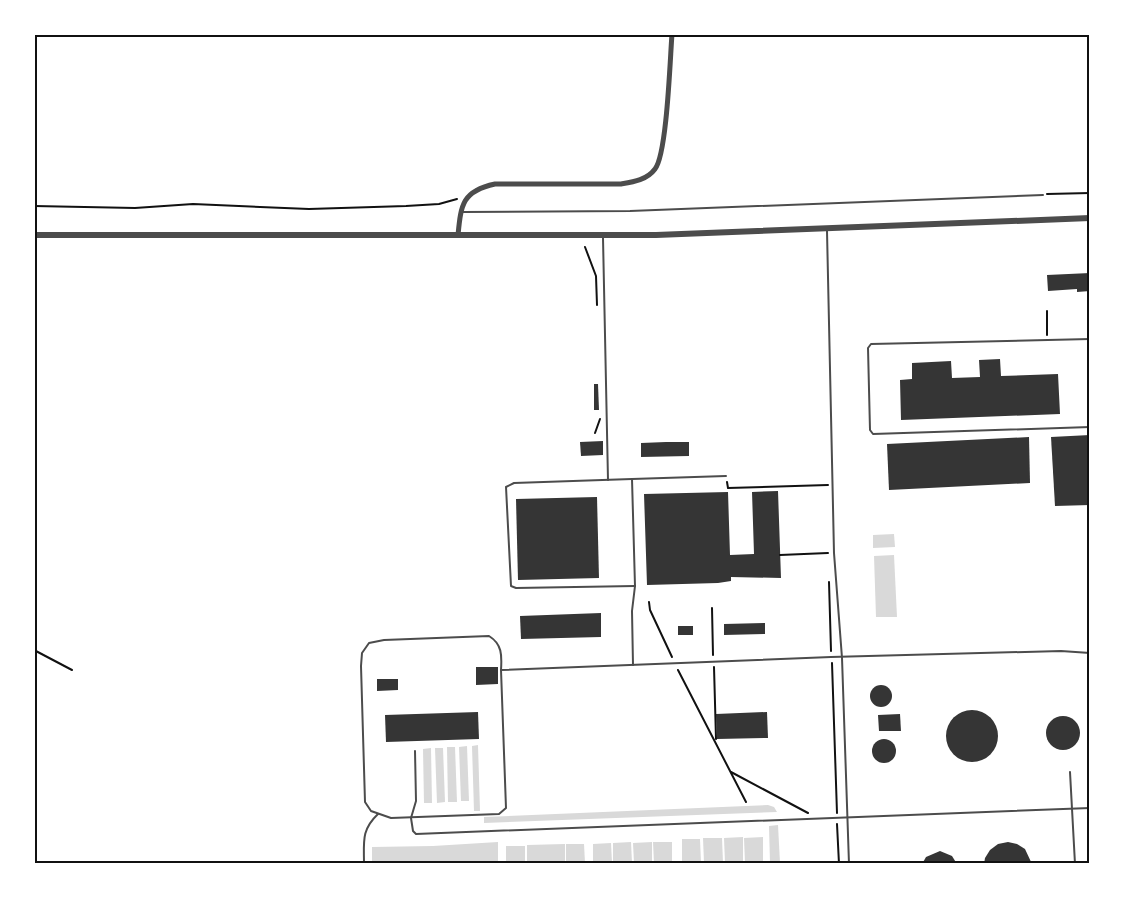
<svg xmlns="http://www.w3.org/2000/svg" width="1124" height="898" font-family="Mulish,sans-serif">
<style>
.water{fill:#d9d9d9}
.building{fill:#353535}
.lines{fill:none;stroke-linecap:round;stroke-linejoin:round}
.path{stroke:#111;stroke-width:2}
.service{stroke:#4c4c4c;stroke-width:2}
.minor{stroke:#4c4c4c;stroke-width:5}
.tertiary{stroke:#4c4c4c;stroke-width:6}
.neatline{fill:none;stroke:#111;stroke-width:2}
</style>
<rect width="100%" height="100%" fill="#fff"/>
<g class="water">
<path d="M894 534 895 547 873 548V535Z"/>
<path d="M894 555 897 617H876L874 556Z"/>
<path d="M478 745 480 811H474L472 746Z"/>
<path d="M467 746 469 801H461L459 747Z"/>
<path d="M447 747H455L457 802H448Z"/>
<path d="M431 748 432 803H424L423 749Z"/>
<path d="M435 748H443L445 802 437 803Z"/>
<path d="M768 805 774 807 777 812 484 823V817Z"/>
<path d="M778 825 780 863H770L769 826Z"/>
<path d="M743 837V863H725L724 838Z"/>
<path d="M763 837V863H745L744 838Z"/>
<path d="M703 838H722L723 863H704Z"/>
<path d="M682 839H700L701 863H682Z"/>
<path d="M498 842V863H372V847L433 846Z"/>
<path d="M631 842 632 863H613V843Z"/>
<path d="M652 842V863H634L633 843Z"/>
<path d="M653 842H672V863H654Z"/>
<path d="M611 843 612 863H593V844Z"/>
<path d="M565 844V863H527V845Z"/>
<path d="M566 844H584L585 863H566Z"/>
<rect x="506" y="846" width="19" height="17"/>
</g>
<g class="building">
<path d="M1090 273V291L1077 292V289L1048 291 1047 275Z"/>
<path d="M1000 359 1001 376 1058 374 1060 414 901 420 900 380 912 379V363L951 361 952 378 980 377 979 360Z"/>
<path d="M594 384H598L599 410H594Z"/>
<path d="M1090 435V505L1055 506 1051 437Z"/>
<path d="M1029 437 1030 483 889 490 887 444Z"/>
<path d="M603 441V455L581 456 580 442Z"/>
<path d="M666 442H689V456L641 457V443Z"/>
<path d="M778 491 781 578 731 577V581L718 583 647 585 644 494 728 492 730 555 754 554 752 492Z"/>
<path d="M597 497 599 578 518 580 516 499Z"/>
<path d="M601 613V637L521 639 520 616Z"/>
<path d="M765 623V634L724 635V624Z"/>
<rect x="678" y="626" width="15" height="9"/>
<path d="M476 667H498V684L476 685Z"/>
<path d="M377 679H398V690L377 691Z"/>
<circle cx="881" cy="696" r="11"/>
<circle cx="972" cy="736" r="26"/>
<path d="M478 712 479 739 386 742 385 715Z"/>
<path d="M767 712 768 738 717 739 716 714Z"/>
<path d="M900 714 901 731H879L878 715Z"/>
<circle cx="1063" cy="733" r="17"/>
<circle cx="884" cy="751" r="12"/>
<path d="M1008 842 1017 844 1025 849 1032 864H984L985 858 990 850 998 844Z"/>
<path d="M940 851 952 856 957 864H922L926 857Z"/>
</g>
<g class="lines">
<g class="path">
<path d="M1047 194 1090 193"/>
<path d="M34 206 135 208 193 204 309 209 406 206 439 204 457 199"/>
<path d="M585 247 596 276 597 305"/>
<path d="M1047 311V335"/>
<path d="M595 433 600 419"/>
<path d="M727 482 728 488 828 485"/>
<path d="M780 555 828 553"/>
<path d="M829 582 831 651"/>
<path d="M649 602 650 610 672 657"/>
<path d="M712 608 713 655"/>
<path d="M34 650 72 670"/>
<path d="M832 663 837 813"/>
<path d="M714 667 716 739"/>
<path d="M678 670 746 802"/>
<path d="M731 772 808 813"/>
<path d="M837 824 839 864"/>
</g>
<g class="service">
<path d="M463 212 630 211 1043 195"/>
<path d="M827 231 834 553 842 658 849 864"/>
<path d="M603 238 608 480"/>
<path d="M1090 339 871 344 868 348 870 430 873 434 1090 427"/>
<path d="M632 479 514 483 506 487 511 586 516 588 635 586"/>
<path d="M633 665 632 611 635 586 632 479 726 476"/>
<path d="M501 670 506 808 499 814 391 818 371 811 365 802 361 666 362 653 369 643 384 640 489 636C502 644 502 655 501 670L831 657 1061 651 1090 653"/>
<path d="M415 751 416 801 411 818 413 831 416 834 1090 808"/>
<path d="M1070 772 1075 864"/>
<path d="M364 864C364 842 361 830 378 814"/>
</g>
<path class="minor" d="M458 235C461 205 462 191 495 184H621C633 182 647 180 655 169 667 154 670 59 672 34"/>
<path class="tertiary" d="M34 235H656L1090 218"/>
</g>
<rect width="1124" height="898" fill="none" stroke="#ffffff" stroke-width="72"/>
<rect x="36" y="36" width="1052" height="826" class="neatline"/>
</svg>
